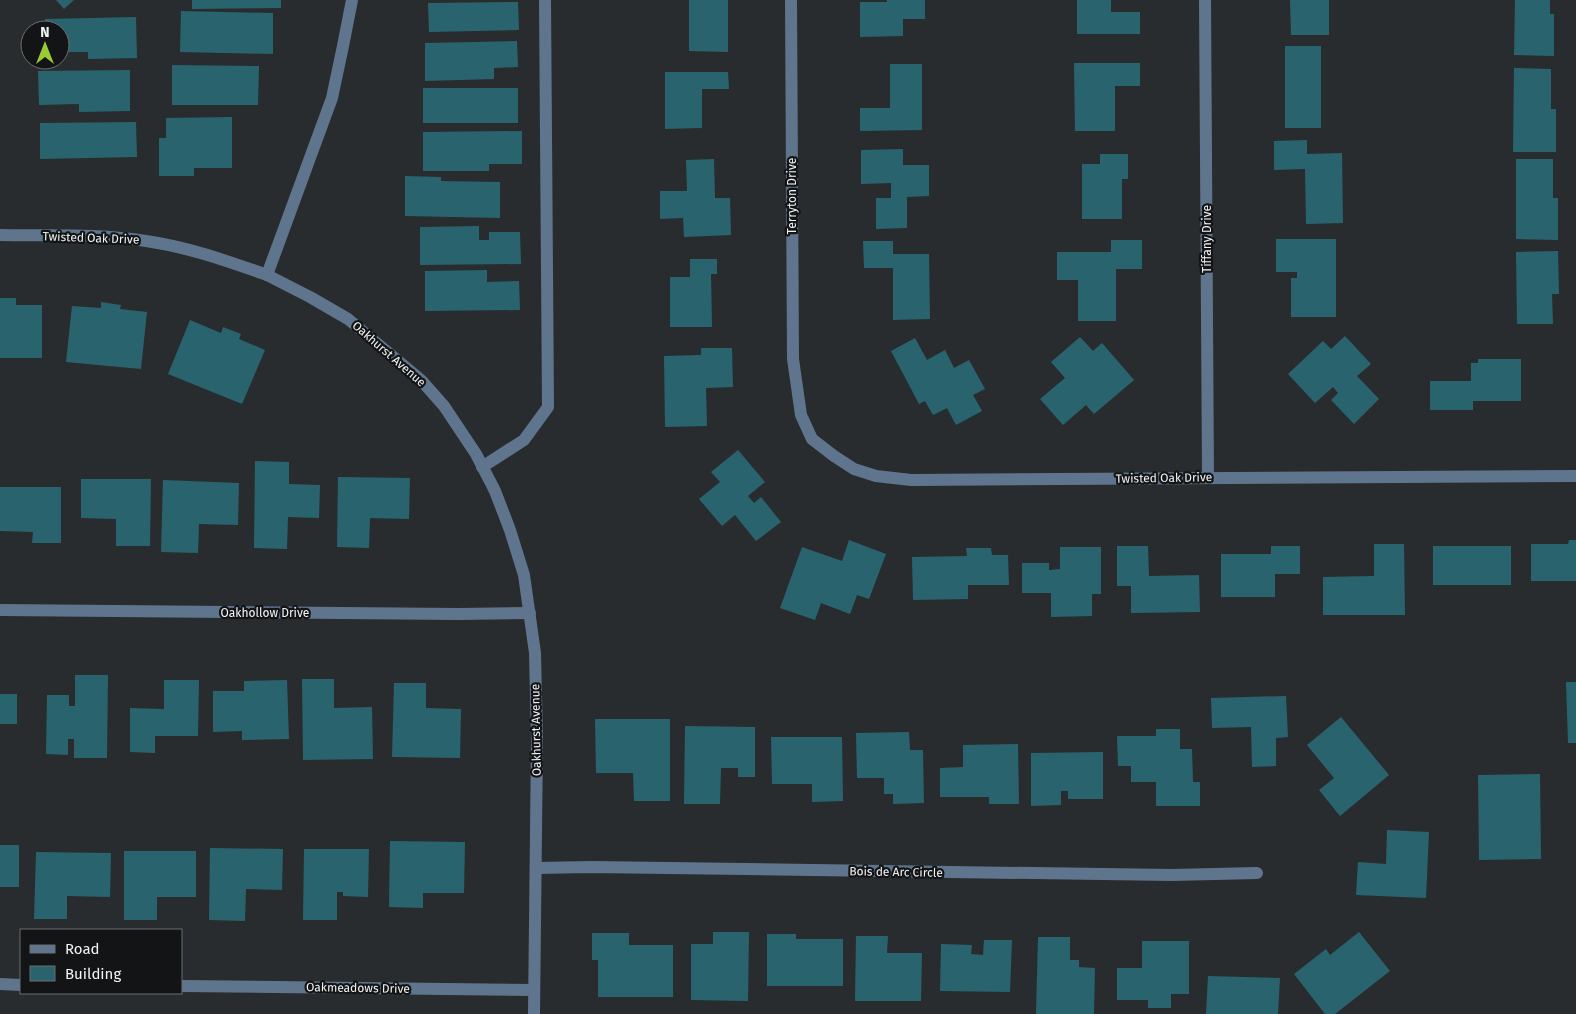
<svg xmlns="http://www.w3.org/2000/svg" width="1576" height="1014" font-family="'Fira Sans',sans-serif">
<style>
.building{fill:#29646e}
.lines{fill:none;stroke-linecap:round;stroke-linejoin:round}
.minor{stroke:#5f758e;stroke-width:12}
.tertiary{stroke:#5f758e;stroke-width:12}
.labels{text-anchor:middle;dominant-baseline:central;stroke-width:4.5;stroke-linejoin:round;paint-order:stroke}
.street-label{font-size:12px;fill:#f1f4f5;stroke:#131415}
</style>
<rect width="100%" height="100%" fill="#292c2e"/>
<g class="building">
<path d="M56 0H74L64 9Z"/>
<path d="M192 0H281V8L192 9Z"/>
<path d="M689 0H728V52L689 51Z"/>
<path d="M887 0H925V19H903V36L860 37V2H887Z"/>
<path d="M1077 0H1111V12H1140V34H1077Z"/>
<path d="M1290 0H1329V35H1291Z"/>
<path d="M1515 0H1550V14H1554V56L1514 55Z"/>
<path d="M518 2 519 30 429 32 428 3Z"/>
<path d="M181 11 273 13V54L180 52Z"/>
<path d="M136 17 137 58 88 59V52H60V30H45V19Z"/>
<path d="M517 41 518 67 494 68V79L425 81V43Z"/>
<rect x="1285" y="46" width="36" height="82"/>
<path d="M1074 63H1140V86H1115V131H1075Z"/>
<path d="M890 64H922V130L860 131V108H890Z"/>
<path d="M172 65 259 66 258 105H172Z"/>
<path d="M1514 68 1551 69V109H1556V152H1513Z"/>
<path d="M130 70V111L79 112V104L39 105 38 71Z"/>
<path d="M665 72H728L729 89H702V128L665 129Z"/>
<rect x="423" y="88" width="95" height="35"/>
<path d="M232 117V168H194V176H159V138H166V118Z"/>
<path d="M136 122 137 157 40 159V123Z"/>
<path d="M522 131V164H489V171H423V132Z"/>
<path d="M1307 140V154L1342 153 1343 223 1306 224 1305 169 1274 170V141Z"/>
<path d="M903 149V165H929V196L907 197V228L876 229V198H891V183L861 184V150Z"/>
<path d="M1100 154H1128V179H1122V219H1082V164H1100Z"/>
<path d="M714 159 715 198H730L731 235 684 237 683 218 660 219V191H687L686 160Z"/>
<path d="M1516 159H1553V198H1558V240L1516 239Z"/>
<path d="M405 176 441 177V181L500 182V218L405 216Z"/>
<path d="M479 226V240H489V232H520L521 264 420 265V227Z"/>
<path d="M1276 239H1336V317H1291V278H1297V272H1276Z"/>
<path d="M1111 240H1142V269H1116V321H1078V280H1057V252H1111Z"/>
<path d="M863 241H893V254H929L930 319 893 320V268H864Z"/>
<path d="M1558 251 1559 294H1552L1553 324H1517L1516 252Z"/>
<path d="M690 259H717V274H711L712 327H670V277H690Z"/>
<path d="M487 270V282L519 281 520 310 425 311V271Z"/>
<path d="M0 298H16V305H42V358H0Z"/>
<path d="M101 302 121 305 120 309 147 312 141 369 66 362 72 306 101 308Z"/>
<path d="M190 320 221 333 223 327 241 334 239 339 265 350 242 404 168 374Z"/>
<path d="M1345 336 1371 364 1357 376 1379 399 1354 424 1331 400 1338 393 1333 387 1315 403 1288 374 1323 341 1331 349Z"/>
<path d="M1080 337 1093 351 1102 343 1134 380 1094 414 1086 405 1063 425 1040 399 1065 378 1051 362Z"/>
<path d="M915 338 927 360 945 350 954 368 969 360 985 389 973 395 982 411 956 425 947 408 933 415 925 401 919 404 891 351Z"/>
<path d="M701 348H732L733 387 706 388 707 426 665 427 664 356 701 355Z"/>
<path d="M1478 359H1521V401H1473V410H1430V381H1471V363H1478Z"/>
<path d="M738 450 765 482 748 496 754 503 761 497 781 522 756 541 735 515 722 526 699 499 720 482 711 472Z"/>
<path d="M255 461 289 462V484L320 485 319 518 288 517 287 549 254 548Z"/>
<path d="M338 477 410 478 409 519 370 518 369 548 337 547Z"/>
<path d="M81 479H151L150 546H116V519L81 518Z"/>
<path d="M163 480 239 483 238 525 199 524 198 553 161 552Z"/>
<path d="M0 487H61V543H32L33 532 0 531Z"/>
<path d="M849 540 886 554 869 599 857 595 850 614 821 603 815 620 780 608 802 547 842 561Z"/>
<path d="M1569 540H1576V581H1531V544H1568Z"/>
<path d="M1374 544H1404L1405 615H1323V577L1374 576Z"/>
<path d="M1117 546H1148L1149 576 1199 575 1200 612 1131 613V586H1117Z"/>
<path d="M1271 546H1300V574H1275V597H1221V554H1271Z"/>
<rect x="1433" y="546" width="78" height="39"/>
<path d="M1060 547H1101V594H1092V616L1051 617V593H1022V563H1049V570L1060 569Z"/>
<path d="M966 548H991L992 555H1008L1009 585H968V599L913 600 912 557 967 556Z"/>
<path d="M75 675H108L107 758H74V739H68V755L46 754 47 695H69V706H75Z"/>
<path d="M302 679H334V708L372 707 373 759 303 760Z"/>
<path d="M164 680H199L198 736H155V753L130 752V708L164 709Z"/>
<path d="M287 680 289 739 242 740V731L213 732V691H244V681Z"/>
<path d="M1566 682H1576V743H1568Z"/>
<path d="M394 683H426V708L461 709 460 758 392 757Z"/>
<rect x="0" y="694" width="17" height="30"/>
<path d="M1286 696 1288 737 1276 738V766L1252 767 1251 727 1212 728 1211 698Z"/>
<path d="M1341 717 1389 775 1340 816 1319 790 1334 778 1307 745Z"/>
<path d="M595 719H670V801H634L633 773H596Z"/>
<path d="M685 726 755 727V777H738V768H721L720 804H684Z"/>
<path d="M1156 729H1180V749H1192L1193 782H1200V806H1156V782H1131V766H1118L1117 736H1156Z"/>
<path d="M909 732 910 750H923L924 803 893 804V794H884V778H857L856 733Z"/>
<path d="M771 737H842L843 801 812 802V784H772Z"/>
<path d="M1018 744 1019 804H989V797H940V768L963 767V745Z"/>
<path d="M1103 752V799H1068V791H1061V805L1031 806V753Z"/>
<path d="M1540 774 1541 859 1479 860 1478 775Z"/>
<path d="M1387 830 1429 832 1426 898 1356 895 1358 862 1386 864Z"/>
<path d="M390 841 465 842 464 893H423V908L389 907Z"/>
<rect x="0" y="845" width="19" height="42"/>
<path d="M210 848 283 849 282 890 246 889 245 921 209 920Z"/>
<path d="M304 849H369L368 897 343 896V892H337V920H303Z"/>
<path d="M124 851H196V897H157V920H124Z"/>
<path d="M36 852 111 853 110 897 67 896V919H34Z"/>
<path d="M713 932H749L748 1001 691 1000V944H713Z"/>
<path d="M1359 932 1390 971 1335 1014H1325L1294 974 1326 949 1330 955Z"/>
<path d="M592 933H629V945H673V997H598V960H592Z"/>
<path d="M767 934H796V939H843V986H767Z"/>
<path d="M856 936H888L887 953H922L921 1001H855Z"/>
<path d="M1038 937H1070V960H1079V967L1095 968 1094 1014H1036Z"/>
<path d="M984 940H1012L1010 992 940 991 941 944 972 945 971 954 983 955Z"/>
<path d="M1142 941H1189V994H1171V1008H1148V1000H1117V968H1142Z"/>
<path d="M1208 976 1280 978 1278 1014H1206Z"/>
</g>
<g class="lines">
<g class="minor">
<path d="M791 0 793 359 801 415 812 439 834 456 854 469 876 476 911 480 1576 476"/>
<path d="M1205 0 1208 477"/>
<path d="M0 235C48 236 98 233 146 241 188 247 227 261 267 275"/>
<path d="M482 467 524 440 548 407 545 0"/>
<path d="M0 610 458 614 530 613"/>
<path d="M536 868 592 867 1172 875 1257 873"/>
<path d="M0 984 21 985"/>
<path d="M181 986 534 990"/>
</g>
<path class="tertiary" d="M352 0 343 46 332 98 267 275 310 297 348 319 421 380 444 406 476 454 495 491 510 530 524 575 535 653 537 740 534 1014"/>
</g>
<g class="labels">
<g class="street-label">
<text transform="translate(792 196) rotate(-90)">Terryton Drive</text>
<text transform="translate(91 238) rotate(2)">Twisted Oak Drive</text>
<text transform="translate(1207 239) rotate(-90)">Tiffany Drive</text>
<text transform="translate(389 354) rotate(41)">Oakhurst Avenue</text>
<text transform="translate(1164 478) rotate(-1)">Twisted Oak Drive</text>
<text x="265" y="613">Oakhollow Drive</text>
<text transform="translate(536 730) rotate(-91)">Oakhurst Avenue</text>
<text transform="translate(896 872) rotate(1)">Bois de Arc Circle</text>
<text transform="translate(358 988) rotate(1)">Oakmeadows Drive</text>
</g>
</g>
<rect x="20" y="929" width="162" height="65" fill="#131415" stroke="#6c6e6f"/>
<rect x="30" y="945" width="25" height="8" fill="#5f758e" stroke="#6c6e6f"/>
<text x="65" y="954" font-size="15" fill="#f1f4f5">Road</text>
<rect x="30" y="966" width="25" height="15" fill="#29646e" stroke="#6c6e6f"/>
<text x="65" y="979" font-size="15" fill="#f1f4f5">Building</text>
<g transform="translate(45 45)"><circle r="24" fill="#131415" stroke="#6c6e6f"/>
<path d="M0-4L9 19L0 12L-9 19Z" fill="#99cb36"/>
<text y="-8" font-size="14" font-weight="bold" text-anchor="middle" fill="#f1f4f5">N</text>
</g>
</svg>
